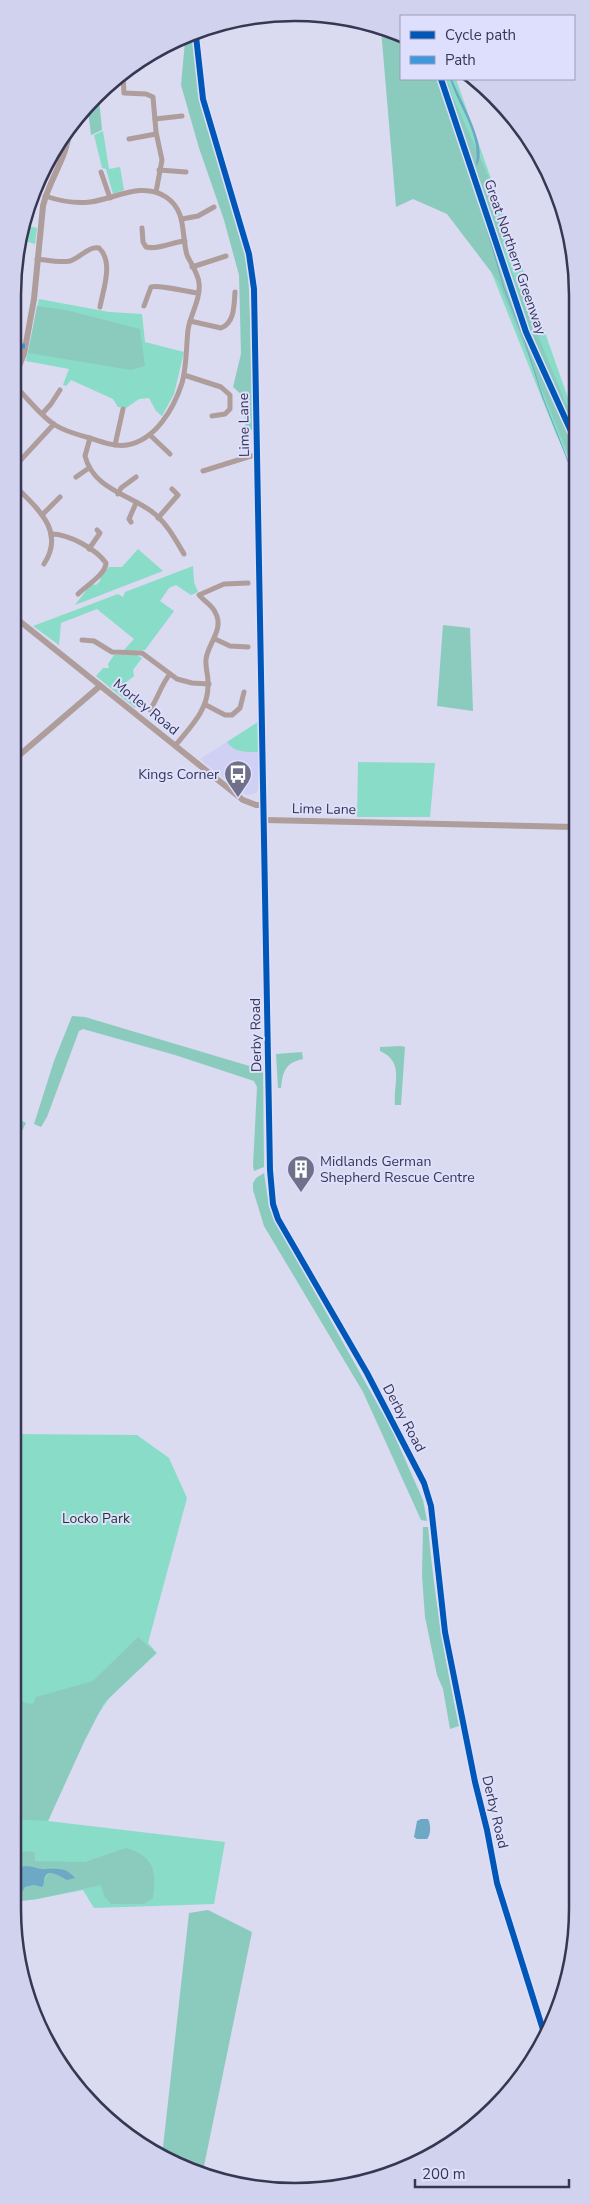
<svg xmlns="http://www.w3.org/2000/svg" width="590" height="2204" font-family="'Nunito Sans',sans-serif">
<style>
.built{fill:#d0d0f4}
.green{fill:#89dcc8}
.forest{fill:#8bcbbd}
.water{fill:#6da9c5}
.lines{fill:none;stroke-linecap:round;stroke-linejoin:round}
.stream{stroke:#6da9c5;stroke-width:1}
.minor{stroke:#ae9d9b;stroke-width:5}
.tertiary{stroke:#ae9d9b;stroke-width:6}
.quiet{stroke:#3e98dd;stroke-width:5;stroke-dasharray:10 5;stroke-linecap:butt}
.cycleway-casing{stroke:#dedffc;stroke-width:9}
.cycleway{stroke:#0057b8;stroke-width:6}
.labels{text-anchor:middle;dominant-baseline:central;stroke-width:4;stroke-linejoin:round;paint-order:stroke}
.street-label{font-size:14px;fill:#373753;stroke:#dedffc}
.poi-label{font-size:14px;fill:#373753;stroke:#dedffc;text-anchor:end}
.park-label{font-size:14px;fill:#1e372c;stroke:#dedffc}
.rim{fill:none;stroke:#373753;stroke-width:2.5}
</style>
<rect width="100%" height="100%" fill="#dadaf1"/>
<path class="built" d="M258 722 259 788 256 793 248 795 241 792 200 759Z"/>
<g class="green">
<path d="M419 79H456L575 418V471L556 434 447 161Z"/>
<path d="M103 131 109 169 120 167 124 190 113 194 106 169 102 168 94 135Z"/>
<path d="M24 225 37 228 35 244 18 239Z"/>
<path d="M39 299 109 312 142 314 145 342 184 352 174 394 162 416 156 411 149 398 139 399 126 408 118 407 113 399 71 380 66 386 63 385 69 369 26 361Z"/>
<path d="M138 549 163 571 75 605 91 584 96 585 100 581 101 576 109 567H122Z"/>
<path d="M193 566 194 582 198 592 191 595 176 585 169 588 160 601 174 611 145 650H124L134 639 97 609 61 623 59 645 33 626 118 594 123 597 125 592Z"/>
<path d="M114 655H137L142 658 133 670 134 676 118 689 137 705 135 708 96 676 103 668H109L108 664Z"/>
<path d="M258 722 259 752C247 752 234 753 227 742Z"/>
<path d="M358 762 435 763 430 817H357Z"/>
<path d="M14 1434 137 1435 169 1458 187 1498 148 1643 157 1653 109 1698 89 1728 48 1821 225 1842 214 1904 94 1908 83 1890 37 1899 13 1902Z"/>
</g>
<g class="forest">
<path d="M381 29 401 35V79H447L452 95 491 182 505 255 575 426V472L498 281 447 214 413 199 396 207Z"/>
<path d="M194 37 198 87 203 109 248 264 254 429 246 432 243 396 233 387 241 354 239 275 224 220 199 148 181 85 185 41Z"/>
<path d="M99 99 102 130 91 135 88 110Z"/>
<path d="M37 306 66 310 140 329 145 366 131 370 28 353Z"/>
<path d="M443 625 470 628 473 711 437 706Z"/>
<path d="M72 1016 85 1017 263 1070 264 1167 254 1171 253 1166 257 1087 254 1081 175 1055 83 1029 79 1031 47 1117 41 1127 34 1124 54 1061Z"/>
<path d="M401 1046 405 1047 401 1105H395C393 1083 405 1062 380 1051V1047Z"/>
<path d="M302 1052 303 1059C285 1063 283 1071 281 1088H278L276 1054Z"/>
<path d="M15 1117 26 1123 21 1133 15 1131Z"/>
<path d="M264 1173 269 1206 275 1221 392 1430 423 1500 427 1521 421 1520 363 1392 264 1226 253 1190V1183L256 1178Z"/>
<path d="M423 1527H428C434 1595 445 1660 459 1726L450 1729 443 1689 437 1675 425 1617 422 1576Z"/>
<path d="M138 1637 156 1653 104 1703 85 1740 48 1821 13 1819V1696L25 1703 33 1704 36 1697 93 1681Z"/>
<path d="M126 1848C154 1856 157 1871 153 1898L144 1904H111L104 1896 101 1885 37 1899 13 1902V1893L26 1887 38 1885 50 1873H55L63 1879 72 1874 62 1869 53 1867 44 1870 26 1866 14 1868V1855C20 1852 29 1850 35 1853V1861L85 1862Z"/>
<path d="M208 1910 252 1932 203 2171 170 2162 162 2156 189 1913Z"/>
</g>
<g class="water">
<path d="M450 79H452C458 97 491 150 476 166 481 133 460 110 450 79Z"/>
<path d="M421 1819H428C431 1824 431 1835 427 1839H417L414 1837 417 1821Z"/>
<path d="M26 1866C32 1866 41 1870 46 1869 57 1868 67 1868 75 1878L67 1880C61 1878 48 1866 44 1879 44 1882 44 1885 42 1887L34 1885 25 1887 22 1892 13 1893V1868Z"/>
</g>
<g class="lines">
<path class="stream" d="M469 167 504 288 524 339 543 398 573 474"/>
<g class="minor">
<path d="M123 75 124 93 146 94 153 97 156 132 162 160 156 192"/>
<path d="M155 119 182 116"/>
<path d="M129 139 156 134"/>
<path d="M159 170 186 172"/>
<path d="M101 172 110 198"/>
<path d="M182 219 198 216 214 207"/>
<path d="M142 228 143 242 146 247C158 250 172 242 185 241"/>
<path d="M37 259C47 260 60 263 70 261 80 258 88 246 99 248 114 262 103 290 100 307"/>
<path d="M192 267 226 256"/>
<path d="M144 306 151 287C158 284 187 292 198 293"/>
<path d="M190 321 221 328C235 323 234 304 235 292"/>
<path d="M184 375 221 387 230 395V409L225 414 212 416"/>
<path d="M17 388C29 400 41 416 55 425 66 432 79 435 90 438 102 442 115 447 127 445 156 440 174 408 182 383 187 365 186 348 188 330 190 315 201 299 199 283 198 273 191 264 187 255 181 234 187 211 166 197 142 181 115 199 90 202 75 204 60 201 45 196"/>
<path d="M42 414 51 404 60 390"/>
<path d="M150 435 170 454"/>
<path d="M90 438 85 456C93 488 127 494 151 511 166 522 174 537 184 554"/>
<path d="M115 445 123 409"/>
<path d="M17 464 54 424"/>
<path d="M203 471 251 456 258 455"/>
<path d="M76 477 89 468"/>
<path d="M17 488C39 510 65 532 44 564"/>
<path d="M118 494 121 488 136 477"/>
<path d="M42 515 60 497"/>
<path d="M158 518 178 495 172 489"/>
<path d="M131 522 129 519 136 503"/>
<path d="M51 534C69 534 96 549 106 563 106 574 86 586 78 594"/>
<path d="M89 549 100 533 97 530"/>
<path d="M17 567V566"/>
<path d="M215 639 230 646 248 647"/>
<path d="M82 640 94 641 112 652 142 653 177 679 192 683 209 684"/>
<path d="M206 705 225 715H232L240 708 244 692"/>
<path d="M150 710C158 698 161 685 170 674"/>
<path d="M175 746C189 728 208 711 208 686 209 677 205 668 206 659 208 643 225 629 215 612 212 605 204 601 199 595L224 584 248 583"/>
</g>
<g class="tertiary">
<path d="M196 36 203 99 249 254 254 289 270 1170 273 1204 278 1219 367 1373 424 1483 431 1506 445 1632 475 1782 487 1830 497 1883 545 2036"/>
<path d="M17 371 24 354 34 299 43 206C49 179 68 157 69 130"/>
<path d="M17 619 243 800 256 805H264"/>
<path d="M16 758 100 686"/>
<path d="M265 820 574 827"/>
</g>
<path class="quiet" d="M18 346H25"/>
<g class="cycleway-casing">
<g id="cycleway">
<path d="M196 36 203 99 249 254 254 289 270 1170 273 1204 278 1219 367 1373 424 1483 431 1506 445 1632 475 1782 487 1830 497 1883 545 2036"/>
<path d="M441 79 526 332 575 440"/>
</g>
</g>
<use href="#cycleway" class="cycleway"/>
</g>
<defs>
<g id="bus-pin" transform="scale(1.4375)"><path d="M0 17L-7.5 6A9.5 9.5 0 1 1 7.5 6Z" fill="#70708a" stroke="#dedffc"/><path d="M-5-6H5V4H4V6H2V4H-2V6H-4V4H-5ZM-3.5-4V0h7V-4ZM-3.5 1.2v1.5H-2V1.2ZM2 1.2v1.5H3.5V1.2Z" fill="#fff"/></g>
<g id="building-pin" transform="scale(1.4375)"><path d="M0 17L-7.5 6A9.5 9.5 0 1 1 7.5 6Z" fill="#70708a" stroke="#dedffc"/><path d="M-4-6H4V6H1V3H-1V6H-4ZM-2.5-4.3h1.7v1.8h-1.7ZM.8-4.3h1.7v1.8H.8ZM-2.5-1h1.7V.8h-1.7ZM.8-1h1.7V.8H.8Z" fill="#fff"/></g>
</defs>
<g fill-rule="evenodd">
<use href="#bus-pin" x="238" y="774"/>
<use href="#building-pin" x="301" y="1169"/>
</g>
<g class="labels">
<g class="street-label">
<text transform="translate(515 257) rotate(71)">Great Northern Greenway</text>
<text transform="translate(244 425) rotate(-91)">Lime Lane</text>
<text transform="translate(146 707) rotate(39)">Morley Road</text>
<text transform="translate(324 809) rotate(1)">Lime Lane</text>
<text transform="translate(256 1035) rotate(-91)">Derby Road</text>
<text transform="translate(404 1418) rotate(62)">Derby Road</text>
<text transform="translate(495 1812) rotate(77)">Derby Road</text>
</g>
<g class="poi-label">
<text x="219" y="774">Kings Corner</text>
<text x="320" y="1161" text-anchor="start">Midlands German<tspan x="320" dy="16">Shepherd Rescue Centre</tspan></text>
</g>
<g class="park-label">
<text x="96" y="1518">Locko Park</text>
</g>
</g>
<path d="M0 0H590V2204H0ZM295 21H295A274 274 0 0 1 569 295V1909A274 274 0 0 1 295 2183H295A274 274 0 0 1 21 1909V295A274 274 0 0 1 295 21Z" fill="#d1d2ee" fill-rule="evenodd"/>
<path class="rim" d="M295 21H295A274 274 0 0 1 569 295V1909A274 274 0 0 1 295 2183H295A274 274 0 0 1 21 1909V295A274 274 0 0 1 295 21Z"/>
<rect x="400" y="15" width="175" height="65" fill="#dedffc" stroke="#9b9cb8"/>
<rect x="410" y="31" width="25" height="8" fill="#0057b8" stroke="#9b9cb8"/>
<text x="445" y="40" font-size="15" fill="#373753">Cycle path</text>
<rect x="410" y="56" width="25" height="8" fill="#3e98dd" stroke="#9b9cb8"/>
<text x="445" y="65" font-size="15" fill="#373753">Path</text>
<path d="M415 2179v8h154v-8" fill="none" stroke="#373753" stroke-width="2.5"/>
<text x="422" y="2179" font-size="15" fill="#373753" stroke="#dedffc" stroke-width="4" paint-order="stroke">200 m</text>
</svg>
